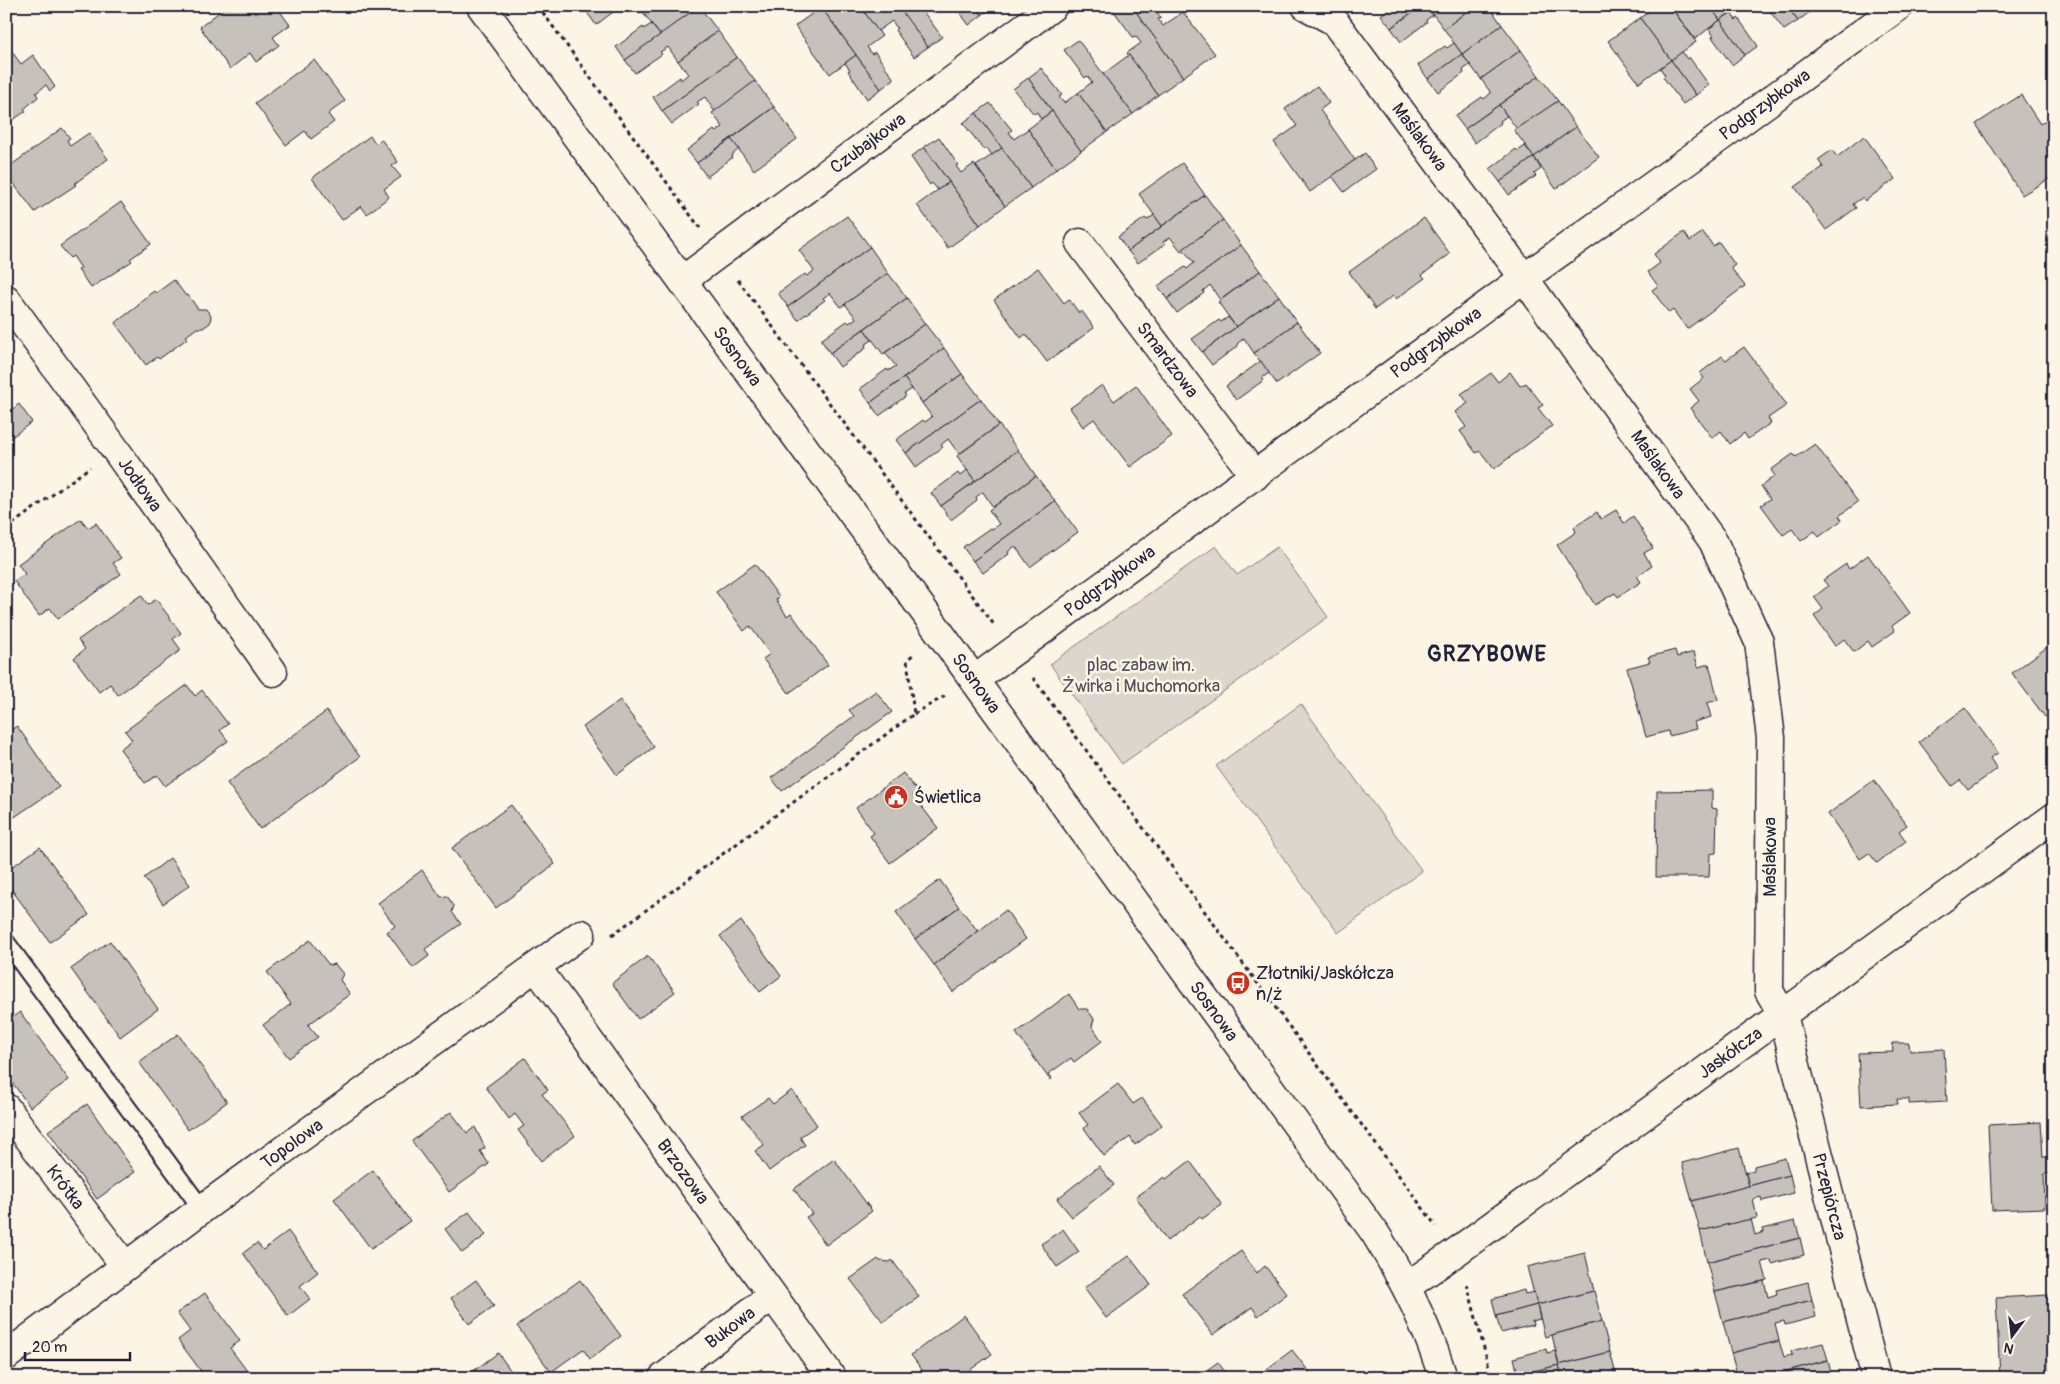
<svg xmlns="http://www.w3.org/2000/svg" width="2060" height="1384" font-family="Pangolin,sans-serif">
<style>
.green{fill:#dcd6cc;stroke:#7f7c84}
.building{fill:#c6c1bb;stroke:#22223b}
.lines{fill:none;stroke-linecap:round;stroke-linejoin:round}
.lane-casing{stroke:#22223b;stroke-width:20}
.street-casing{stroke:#22223b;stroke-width:31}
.path{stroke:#22223b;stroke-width:3;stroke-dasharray:4 4;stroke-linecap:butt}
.lane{stroke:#fcf5e5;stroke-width:16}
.street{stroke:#fcf5e5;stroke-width:28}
.labels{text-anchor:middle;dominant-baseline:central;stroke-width:5;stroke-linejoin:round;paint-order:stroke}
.street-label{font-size:18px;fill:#22223b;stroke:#fcf5e5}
.park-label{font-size:18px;fill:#504f5f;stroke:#fcf5e5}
.poi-label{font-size:18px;fill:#22223b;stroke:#fcf5e5;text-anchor:start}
.district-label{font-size:22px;font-weight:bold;letter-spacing:1px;fill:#22223b;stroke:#fcf5e5}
</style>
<rect width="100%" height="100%" fill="#fcf5e5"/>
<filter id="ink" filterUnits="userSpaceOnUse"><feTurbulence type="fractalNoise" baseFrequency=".02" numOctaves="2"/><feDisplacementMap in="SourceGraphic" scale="10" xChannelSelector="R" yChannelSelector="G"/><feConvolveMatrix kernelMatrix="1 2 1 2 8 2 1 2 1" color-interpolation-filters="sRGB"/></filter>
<g filter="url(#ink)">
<g class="green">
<path d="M1216 546 1237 575 1277 547 1328 617 1122 764 1050 664Z"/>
<path d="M1301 704 1422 871 1338 933 1216 766Z"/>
</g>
<g class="building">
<path d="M227 6H276L290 25 273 37 279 45 256 62 250 53 230 69 200 27Z"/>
<path d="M593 6H621L596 25 586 11Z"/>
<path d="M646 6H699L660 35 642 11 639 13V12Z"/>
<path d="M699 6 718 31 678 61 668 47 660 52 662 54 635 73 625 60Z"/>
<path d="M860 6 882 36 867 47 872 54 875 52 894 79 881 89 821 7Z"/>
<path d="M860 6H899L928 47 914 57 895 30 897 28 892 21 878 31Z"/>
<path d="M912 6H916L920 12 922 10 942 37 928 47 903 13Z"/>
<path d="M955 6H976L982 15 969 25Z"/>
<path d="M976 6H995L982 15Z"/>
<path d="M1118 6H1132L1183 77 1158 95 1127 53 1141 43 1136 36 1133 37 1113 10Z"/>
<path d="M1132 6H1153L1161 18 1158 19 1163 26 1183 12 1215 54 1183 77Z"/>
<path d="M1393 6H1421L1391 28 1381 15Z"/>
<path d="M1421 6H1427L1433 15 1426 20 1427 22 1401 42 1391 28Z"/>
<path d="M1427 6H1474L1444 29Z"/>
<path d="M1474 6H1489L1502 25 1462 54 1444 29Z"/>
<path d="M1656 6H1670L1696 42 1671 60 1640 18Z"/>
<path d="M1670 6H1710L1720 20 1695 39Z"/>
<path d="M1710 6H1740L1720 20Z"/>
<path d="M1766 6H1787L1798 21 1784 30Z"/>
<path d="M1787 6H1807L1811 11 1798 21Z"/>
<path d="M821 7 856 55 830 74 795 26Z"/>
<path d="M1731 13 1736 20 1738 18 1758 46 1745 55 1720 20Z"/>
<path d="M1640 18 1671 60 1639 83 1608 41Z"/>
<path d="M1720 20 1745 55 1732 65 1712 37 1714 36 1709 29Z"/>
<path d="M651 24 660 35 625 60 616 47 643 27 644 29Z"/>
<path d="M1502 25 1521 50 1481 79 1462 54Z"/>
<path d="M718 31 737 57 662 111 653 97 680 77 681 80 688 74 678 61Z"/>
<path d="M1078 40 1133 114 1107 132 1078 93 1092 82 1087 76 1085 78 1064 50Z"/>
<path d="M1454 43 1462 54 1428 79 1418 65 1445 46 1447 48Z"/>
<path d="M10 49 21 64 33 55 55 87 50 91 46 85 36 93 38 97 24 109 26 111 10 122 6 117V51Z"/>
<path d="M1521 50 1539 76 1465 129 1455 116 1482 97 1484 99 1491 93 1481 79Z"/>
<path d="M1682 52 1687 59 1689 57 1709 85 1696 95 1671 60Z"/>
<path d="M1462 54 1470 65 1463 70 1464 73 1438 92 1428 79Z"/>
<path d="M856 55 881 89 867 99 848 71 850 70 845 63Z"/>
<path d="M1129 55 1158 95 1133 114 1103 74Z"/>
<path d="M737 57 755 81 715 112 705 97 697 102 699 104 672 124 662 111Z"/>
<path d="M314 60 345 101 328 114 334 122 311 139 305 131 286 145 255 103Z"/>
<path d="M1671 60 1696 95 1683 104 1663 77 1665 75 1660 68Z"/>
<path d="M1041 68 1062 95 1059 97 1064 103 1078 93 1107 132 1081 151 1028 78Z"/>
<path d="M1539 76 1558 101 1517 129 1499 105Z"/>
<path d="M1028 78 1052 111 1041 119 1037 112 1034 114 1013 89Z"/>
<path d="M755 81 774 107 697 163 687 150 714 130 716 132 723 127 712 113Z"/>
<path d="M1317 86 1329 103 1320 110 1355 160 1310 192 1274 142 1297 126 1285 109Z"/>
<path d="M2021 95 2040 124 2046 120 2054 132V135L2048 138 2054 147V176L2022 195 1976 124Z"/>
<path d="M1558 101 1576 127 1534 157 1514 130Z"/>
<path d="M990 103 1012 130 1009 132 1014 139 1028 129 1056 169 1031 188 976 113Z"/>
<path d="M1499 105 1507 116 1500 121 1501 123 1475 143 1465 129Z"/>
<path d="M774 107 797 139 754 170 731 139Z"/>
<path d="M1052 111 1081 151 1056 169 1028 129Z"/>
<path d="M976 113 1002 148 992 155 987 148 984 150 963 123Z"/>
<path d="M1576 127 1599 157 1556 189 1534 157Z"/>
<path d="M62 128 70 138 67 140 70 146 89 133 108 159 74 184 76 185 35 212 16 187 6 169Z"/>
<path d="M370 136 376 144 381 139 398 162 392 166 401 177 384 189 389 197 367 214 361 206 342 220 312 178Z"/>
<path d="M1864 136 1895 179 1865 201 1863 197 1853 204 1856 208 1826 230 1795 187 1823 167 1818 160 1832 150 1837 157Z"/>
<path d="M939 137 958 165 956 166 961 173 974 164 1005 206 980 225 924 147Z"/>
<path d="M731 139 739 149 732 155 733 157 707 177 697 163Z"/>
<path d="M1525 146 1534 157 1500 182 1490 169 1516 149 1518 151Z"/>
<path d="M924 147 949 182 938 190 932 183 930 185 911 157Z"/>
<path d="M1002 148 1031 188 1005 206 976 166Z"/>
<path d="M1365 153 1376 169 1344 192 1332 176Z"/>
<path d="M1534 157 1541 169 1534 174 1536 176 1509 195 1500 182Z"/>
<path d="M1182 163 1205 195 1162 226 1139 194Z"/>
<path d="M949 182 980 225 948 248 917 205Z"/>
<path d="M1205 195 1223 220 1181 251 1170 237 1163 242 1165 244 1138 263 1128 251Z"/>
<path d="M121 202 151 244 130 259 132 261 91 288 78 270 81 268 73 256 70 258 60 246Z"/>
<path d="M1154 215 1162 226 1128 251 1118 237 1145 218 1147 220Z"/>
<path d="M847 216 870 247 788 307 778 293 805 274 807 276 814 271 799 250Z"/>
<path d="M1424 218 1450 254 1422 275 1425 278 1396 299 1393 296 1375 309 1349 272Z"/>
<path d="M1223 220 1241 245 1167 299 1158 286 1185 267 1187 269 1194 263 1183 249Z"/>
<path d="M1684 232 1690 241 1703 232 1713 246 1719 242 1735 265 1731 268 1745 286 1687 329 1673 310 1669 313 1652 290 1658 286 1648 272 1660 263 1654 254Z"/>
<path d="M1241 245 1260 271 1220 300 1210 285 1203 291 1204 293 1177 313 1167 299Z"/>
<path d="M870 247 888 273 841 307 830 293 823 298 825 300 798 320 788 307Z"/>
<path d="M1038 268 1064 303 1069 299 1079 313 1082 311 1094 328 1047 362 1026 334 1021 338 994 300Z"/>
<path d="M1260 271 1279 296 1236 327 1218 302Z"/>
<path d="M888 273 907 298 830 353 821 340 847 321 849 323 856 318 845 304Z"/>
<path d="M174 280 186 296 188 295 198 309H206L211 316 210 323 203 328H197L186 336 188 338 159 359 157 357 146 365 115 323 139 305 138 303 154 291 156 293Z"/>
<path d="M1279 296 1297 322 1254 353 1244 338 1237 344 1238 346 1212 365 1202 352Z"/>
<path d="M907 298 925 324 883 354 864 329Z"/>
<path d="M1228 317 1236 327 1202 352 1192 339 1219 320 1221 322Z"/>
<path d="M1297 322 1320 353 1277 384 1254 353Z"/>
<path d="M925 324 944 348 870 403 860 389 887 369 888 371 896 366 885 353Z"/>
<path d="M864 329 872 340 865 345 866 348 840 367 830 353Z"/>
<path d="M1744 347 1787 405 1768 418 1771 423 1748 439 1744 433 1730 444 1721 431 1712 438 1690 408 1699 401 1690 389 1704 378 1700 373 1722 356 1726 360Z"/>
<path d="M944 348 962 374 922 403 904 378Z"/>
<path d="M1261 361 1269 373 1262 378 1264 380 1236 400 1226 386Z"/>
<path d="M1510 372 1520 386 1526 383 1543 405 1538 408 1552 426 1494 469 1480 451 1476 453 1460 431 1466 427 1455 412 1468 403 1461 394 1491 373 1498 382Z"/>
<path d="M962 374 981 399 906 453 896 440 923 420 925 422 932 417 922 403Z"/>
<path d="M904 378 912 389 904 394 906 396 879 416 870 403Z"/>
<path d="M1102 385 1114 401 1136 385 1172 436 1130 467 1094 419 1083 427 1070 408Z"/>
<path d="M981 399 999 425 959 454 948 439 941 445 943 447 916 467 906 453Z"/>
<path d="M19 404 32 422 6 441V414Z"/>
<path d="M999 425 1018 450 975 481 957 456Z"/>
<path d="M1815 444 1858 502 1839 516 1842 520 1819 537 1815 531 1801 541 1792 529 1783 535 1761 505 1770 499 1761 486 1775 476 1771 470 1793 454 1796 457Z"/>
<path d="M1018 450 1036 476 993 507 983 492 976 497 977 500 951 520 941 506Z"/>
<path d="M967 470 975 481 941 506 931 493 958 473 960 476Z"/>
<path d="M1036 476 1055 501 973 561 963 547 990 528 992 529 999 524 989 510Z"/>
<path d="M1055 501 1078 532 1030 567 1015 546 1008 552 1009 554 983 573 973 561Z"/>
<path d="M1616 510 1624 523 1633 516 1653 548 1644 553 1652 566 1637 576 1641 582 1618 597 1615 593 1595 605 1557 545 1576 532 1574 527 1597 512 1601 519Z"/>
<path d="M81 519 88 528 96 523 121 558 113 563 121 574 58 619 50 608 39 616 14 581 25 574 18 564Z"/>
<path d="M1868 555 1910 613 1892 626 1895 631 1872 647 1868 641 1854 652 1844 639 1835 646 1814 616 1823 609 1814 597 1828 586 1823 580 1846 564 1849 569Z"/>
<path d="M755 564 779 597 776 600 787 616 791 613 828 665 789 693 763 659 770 654 750 626 744 631 716 592Z"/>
<path d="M141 595 148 605 156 599 181 633 173 639 181 650 118 695 110 684 99 692 74 658 85 649 78 640Z"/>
<path d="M2054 642V711L2045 717 2012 673Z"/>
<path d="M1675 650 1677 657 1694 652 1698 667 1709 664 1718 700 1707 703 1711 717 1694 722 1696 729 1669 736 1668 731 1646 737 1627 668 1650 662 1648 657Z"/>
<path d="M187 685 195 696 202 690 228 724 220 730 228 741 165 786 157 775 145 783 120 749 132 740 125 731Z"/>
<path d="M876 691 892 712 782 791 771 778 854 716 849 710Z"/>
<path d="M620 700 654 747 617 775 583 727Z"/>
<path d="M1965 708 1998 753 1990 758 1997 769 1968 790 1960 780 1952 786 1919 742Z"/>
<path d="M327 711 360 757 260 829 227 783Z"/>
<path d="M17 726 59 787 13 818 6 808V733Z"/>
<path d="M903 773 918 792 913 795 938 828 890 863 870 836 874 833 856 808Z"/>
<path d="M1874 780 1907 825 1899 831 1906 841 1877 863 1869 853 1860 859 1828 814Z"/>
<path d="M1712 790V808L1717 809 1716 853 1710 854 1709 877H1656L1657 791Z"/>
<path d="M511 805 555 864 496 908 452 848Z"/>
<path d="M40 847 89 915 50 942 6 882V871Z"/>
<path d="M170 858 190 885 163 904 144 878Z"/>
<path d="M422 870 441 897 447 896 454 906 452 912 461 924 425 949 429 956 413 968 387 932 395 926 378 903Z"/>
<path d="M940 880 959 907 915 939 896 912Z"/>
<path d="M959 907 978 931 934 965 915 939Z"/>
<path d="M1006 910 1026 939 953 992 934 965Z"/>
<path d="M741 921 781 976 760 992 720 936Z"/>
<path d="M310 940 329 965 335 964 343 974 340 980 350 994 308 1025 318 1037 289 1058 263 1025 291 1004 267 972Z"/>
<path d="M110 941 158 1009 120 1037 71 969Z"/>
<path d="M648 956 675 992 638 1019 612 983Z"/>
<path d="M1069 994 1079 1009H1087L1094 1019 1092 1026 1102 1041 1074 1062 1071 1058 1048 1074 1051 1078 1050 1080 1016 1033Z"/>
<path d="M20 1012 69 1080 30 1107 6 1074V1022Z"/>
<path d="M178 1034 227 1102 188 1130 139 1062Z"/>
<path d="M1892 1043H1909L1910 1051 1944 1049 1947 1102 1909 1104V1099H1897L1898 1104 1861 1106 1858 1053 1893 1052Z"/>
<path d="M525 1058 548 1090 542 1094 575 1136 541 1161 518 1130 524 1126 515 1114 509 1119 486 1087Z"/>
<path d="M1118 1084 1133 1104 1142 1098 1162 1125 1135 1145 1130 1137 1104 1156 1084 1128 1088 1125 1079 1113Z"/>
<path d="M792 1090 817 1125 800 1137 805 1145 769 1171 755 1151 764 1145 742 1116 768 1098 773 1104Z"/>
<path d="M87 1104 135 1172 97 1199 48 1131Z"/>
<path d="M451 1112 467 1133 475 1127 485 1148 480 1151 489 1164 449 1192 412 1141Z"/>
<path d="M2041 1122 2043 1157H2051V1173L2044 1174 2045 1208 1992 1210 1988 1125Z"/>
<path d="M1739 1148 1749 1186 1692 1201 1682 1163Z"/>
<path d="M1785 1158 1790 1175 1749 1186 1746 1173 1754 1170V1166Z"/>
<path d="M834 1159 872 1211 826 1245 806 1217 812 1214 794 1189Z"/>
<path d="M1190 1161 1222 1205 1202 1219 1200 1216 1167 1241 1136 1197 1164 1177 1166 1179Z"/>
<path d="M1099 1166 1114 1185 1072 1217 1057 1199Z"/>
<path d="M373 1170 410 1221 371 1249 334 1199Z"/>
<path d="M1790 1175 1794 1193 1762 1201 1761 1197 1753 1199 1757 1218 1700 1231 1692 1201Z"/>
<path d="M469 1212 486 1235 462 1253 445 1229Z"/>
<path d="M1751 1219 1755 1235 1764 1232 1763 1229 1795 1221 1800 1238 1707 1262 1700 1231Z"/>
<path d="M1063 1229 1079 1252 1057 1267 1041 1244Z"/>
<path d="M288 1231 318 1272 300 1286 310 1299 288 1316 243 1253 257 1243 263 1250Z"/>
<path d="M1800 1238 1804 1255 1772 1264 1771 1260 1762 1262 1767 1280 1715 1292 1707 1262Z"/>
<path d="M1241 1251 1257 1273 1265 1266 1287 1294 1258 1316 1252 1307 1213 1335 1182 1294Z"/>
<path d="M1585 1253 1594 1291 1537 1305 1527 1267Z"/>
<path d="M1129 1256 1151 1285 1106 1318 1084 1288Z"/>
<path d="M878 1259 880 1261 890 1262 892 1260 919 1297 883 1322 850 1279Z"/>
<path d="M476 1280 494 1306 469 1324 451 1298Z"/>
<path d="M580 1280 621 1336 590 1359 583 1349 551 1372 517 1326Z"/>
<path d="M1764 1281 1768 1297 1777 1294 1776 1290 1808 1282 1812 1300 1723 1322 1715 1292Z"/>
<path d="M1524 1290 1525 1294 1534 1292 1537 1305 1496 1316 1492 1299Z"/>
<path d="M1594 1291 1602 1321 1545 1337 1537 1305Z"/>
<path d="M205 1293 240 1341 230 1348 250 1375 245 1378H206L178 1340 190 1331 177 1313Z"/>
<path d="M2049 1295 2051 1329H2054V1346H2052L2053 1378H2000L1996 1298Z"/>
<path d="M1812 1300 1816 1317 1785 1325 1784 1321 1775 1323 1779 1341 1731 1353 1723 1322Z"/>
<path d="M1537 1305 1540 1319 1532 1321 1533 1325 1501 1333 1496 1316Z"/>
<path d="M964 1315 992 1354 959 1378H928L911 1355Z"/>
<path d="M1602 1321 1610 1352 1559 1365 1552 1335Z"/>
<path d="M1779 1341 1784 1357 1792 1355 1791 1351 1823 1343 1828 1360 1760 1378H1738L1731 1353Z"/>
<path d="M1546 1349 1547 1353 1555 1351 1559 1365 1518 1375 1514 1358Z"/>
<path d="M1292 1350 1314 1378H1255Z"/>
<path d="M1610 1352 1617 1378H1562L1559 1365Z"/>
<path d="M498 1353 516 1378H464Z"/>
<path d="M1828 1360 1832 1378H1789L1787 1371Z"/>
<path d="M1218 1362 1229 1378H1196Z"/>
<path d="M1559 1365 1562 1378H1519L1518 1375Z"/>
<path d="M761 1369 767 1378H750Z"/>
<path d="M1787 1371 1789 1378H1760Z"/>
</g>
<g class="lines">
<g class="lane-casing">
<path id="lane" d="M6 942 202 1209"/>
</g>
<g class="street-casing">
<g id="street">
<path id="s1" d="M481 6 940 633 1375 1233C1403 1278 1428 1327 1443 1378"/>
<path id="s2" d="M1306 6 1334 21 1524 278 1713 541 1759 642 1771 738 1769 991 1783 1015 1876 1378"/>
<path id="s3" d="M1080 243 1255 476"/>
<path id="s4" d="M683 280 1053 6"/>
<path id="s5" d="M6 299 115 449 273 672"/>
<path id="s6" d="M974 680 1524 278 1704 149 1899 6"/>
<path id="s7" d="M536 967 832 1378"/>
<path id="s8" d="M6 1108 125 1266"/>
<path id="s9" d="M1406 1287 1456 1252 2054 817"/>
<path id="s10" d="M6 1356 202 1209 581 934"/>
<path id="s11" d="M663 1378 772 1296"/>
</g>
</g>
<g class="path">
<path d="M538 6 700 228"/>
<path d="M738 280 995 626"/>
<path d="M6 529 90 467"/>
<path d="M1033 678 1436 1226"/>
<path d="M914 714 945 696"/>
<path d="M612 935 914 714 907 660 914 654"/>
<path d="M1467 1284 1492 1378"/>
</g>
<use href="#lane" class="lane"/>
<use href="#street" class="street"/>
</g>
</g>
<defs>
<g id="civic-disc" transform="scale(1.25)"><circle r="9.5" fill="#c8321e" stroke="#fcf5e5"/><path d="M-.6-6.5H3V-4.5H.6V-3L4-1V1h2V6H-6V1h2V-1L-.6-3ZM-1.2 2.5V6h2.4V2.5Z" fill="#fff"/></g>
<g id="bus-disc" transform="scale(1.25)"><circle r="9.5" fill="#c8321e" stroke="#fcf5e5"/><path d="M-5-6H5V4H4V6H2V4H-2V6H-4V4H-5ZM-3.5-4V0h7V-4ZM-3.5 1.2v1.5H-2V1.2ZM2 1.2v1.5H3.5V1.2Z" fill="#fff"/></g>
</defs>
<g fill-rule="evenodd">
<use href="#civic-disc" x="896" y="797"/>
<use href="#bus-disc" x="1238" y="983"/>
</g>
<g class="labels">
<g class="street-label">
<text stroke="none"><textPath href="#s6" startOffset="978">Podgrzybkowa</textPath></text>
<text stroke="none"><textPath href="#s2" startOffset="176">Maślakowa</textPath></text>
<text stroke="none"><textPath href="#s4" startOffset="230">Czubajkowa</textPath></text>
<text stroke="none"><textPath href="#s6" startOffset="572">Podgrzybkowa</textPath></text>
<text stroke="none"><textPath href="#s1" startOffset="434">Sosnowa</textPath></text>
<text stroke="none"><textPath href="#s3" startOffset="146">Smardzowa</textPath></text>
<text stroke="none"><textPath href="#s2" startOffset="581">Maślakowa</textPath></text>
<text stroke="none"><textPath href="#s5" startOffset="229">Jodłowa</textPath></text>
<text stroke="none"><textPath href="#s6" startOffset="168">Podgrzybkowa</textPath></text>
<text stroke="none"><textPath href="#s1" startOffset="839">Sosnowa</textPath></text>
<text transform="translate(1770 857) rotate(-90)">Maślakowa</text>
<text stroke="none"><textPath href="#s1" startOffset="1244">Sosnowa</textPath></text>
<text stroke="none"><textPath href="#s9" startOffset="400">Jaskółcza</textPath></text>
<text stroke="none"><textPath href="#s10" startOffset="356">Topolowa</textPath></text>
<text stroke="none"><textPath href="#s7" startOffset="252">Brzozowa</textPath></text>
<text stroke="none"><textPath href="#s8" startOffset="99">Krótka</textPath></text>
<text stroke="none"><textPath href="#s2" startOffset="1351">Przepiórcza</textPath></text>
<text stroke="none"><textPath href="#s11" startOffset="84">Bukowa</textPath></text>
</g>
<g class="park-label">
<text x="1141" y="665">plac zabaw im.<tspan x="1141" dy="21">Żwirka i Muchomorka</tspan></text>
</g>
<g class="poi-label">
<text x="914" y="797">Świetlica</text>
<text x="1256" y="973">Złotniki/Jaskółcza<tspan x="1256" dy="21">n/ż</tspan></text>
</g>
<g class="district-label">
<text x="1487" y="654">GRZYBOWE</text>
</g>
</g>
<rect width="2060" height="1384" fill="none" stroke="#fcf5e5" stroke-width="25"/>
<rect x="12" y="12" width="2035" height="1359" fill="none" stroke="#22223b" stroke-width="2" filter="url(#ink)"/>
<g transform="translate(2012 1336) rotate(195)" stroke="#fcf5e5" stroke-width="4" paint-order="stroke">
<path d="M0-4L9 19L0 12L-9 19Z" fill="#22223b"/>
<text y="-8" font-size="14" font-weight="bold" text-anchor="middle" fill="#22223b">N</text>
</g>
<path d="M25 1352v8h105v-8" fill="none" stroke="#22223b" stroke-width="2.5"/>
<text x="32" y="1352" font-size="15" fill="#22223b" stroke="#fcf5e5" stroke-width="4" paint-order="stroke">20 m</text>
</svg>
